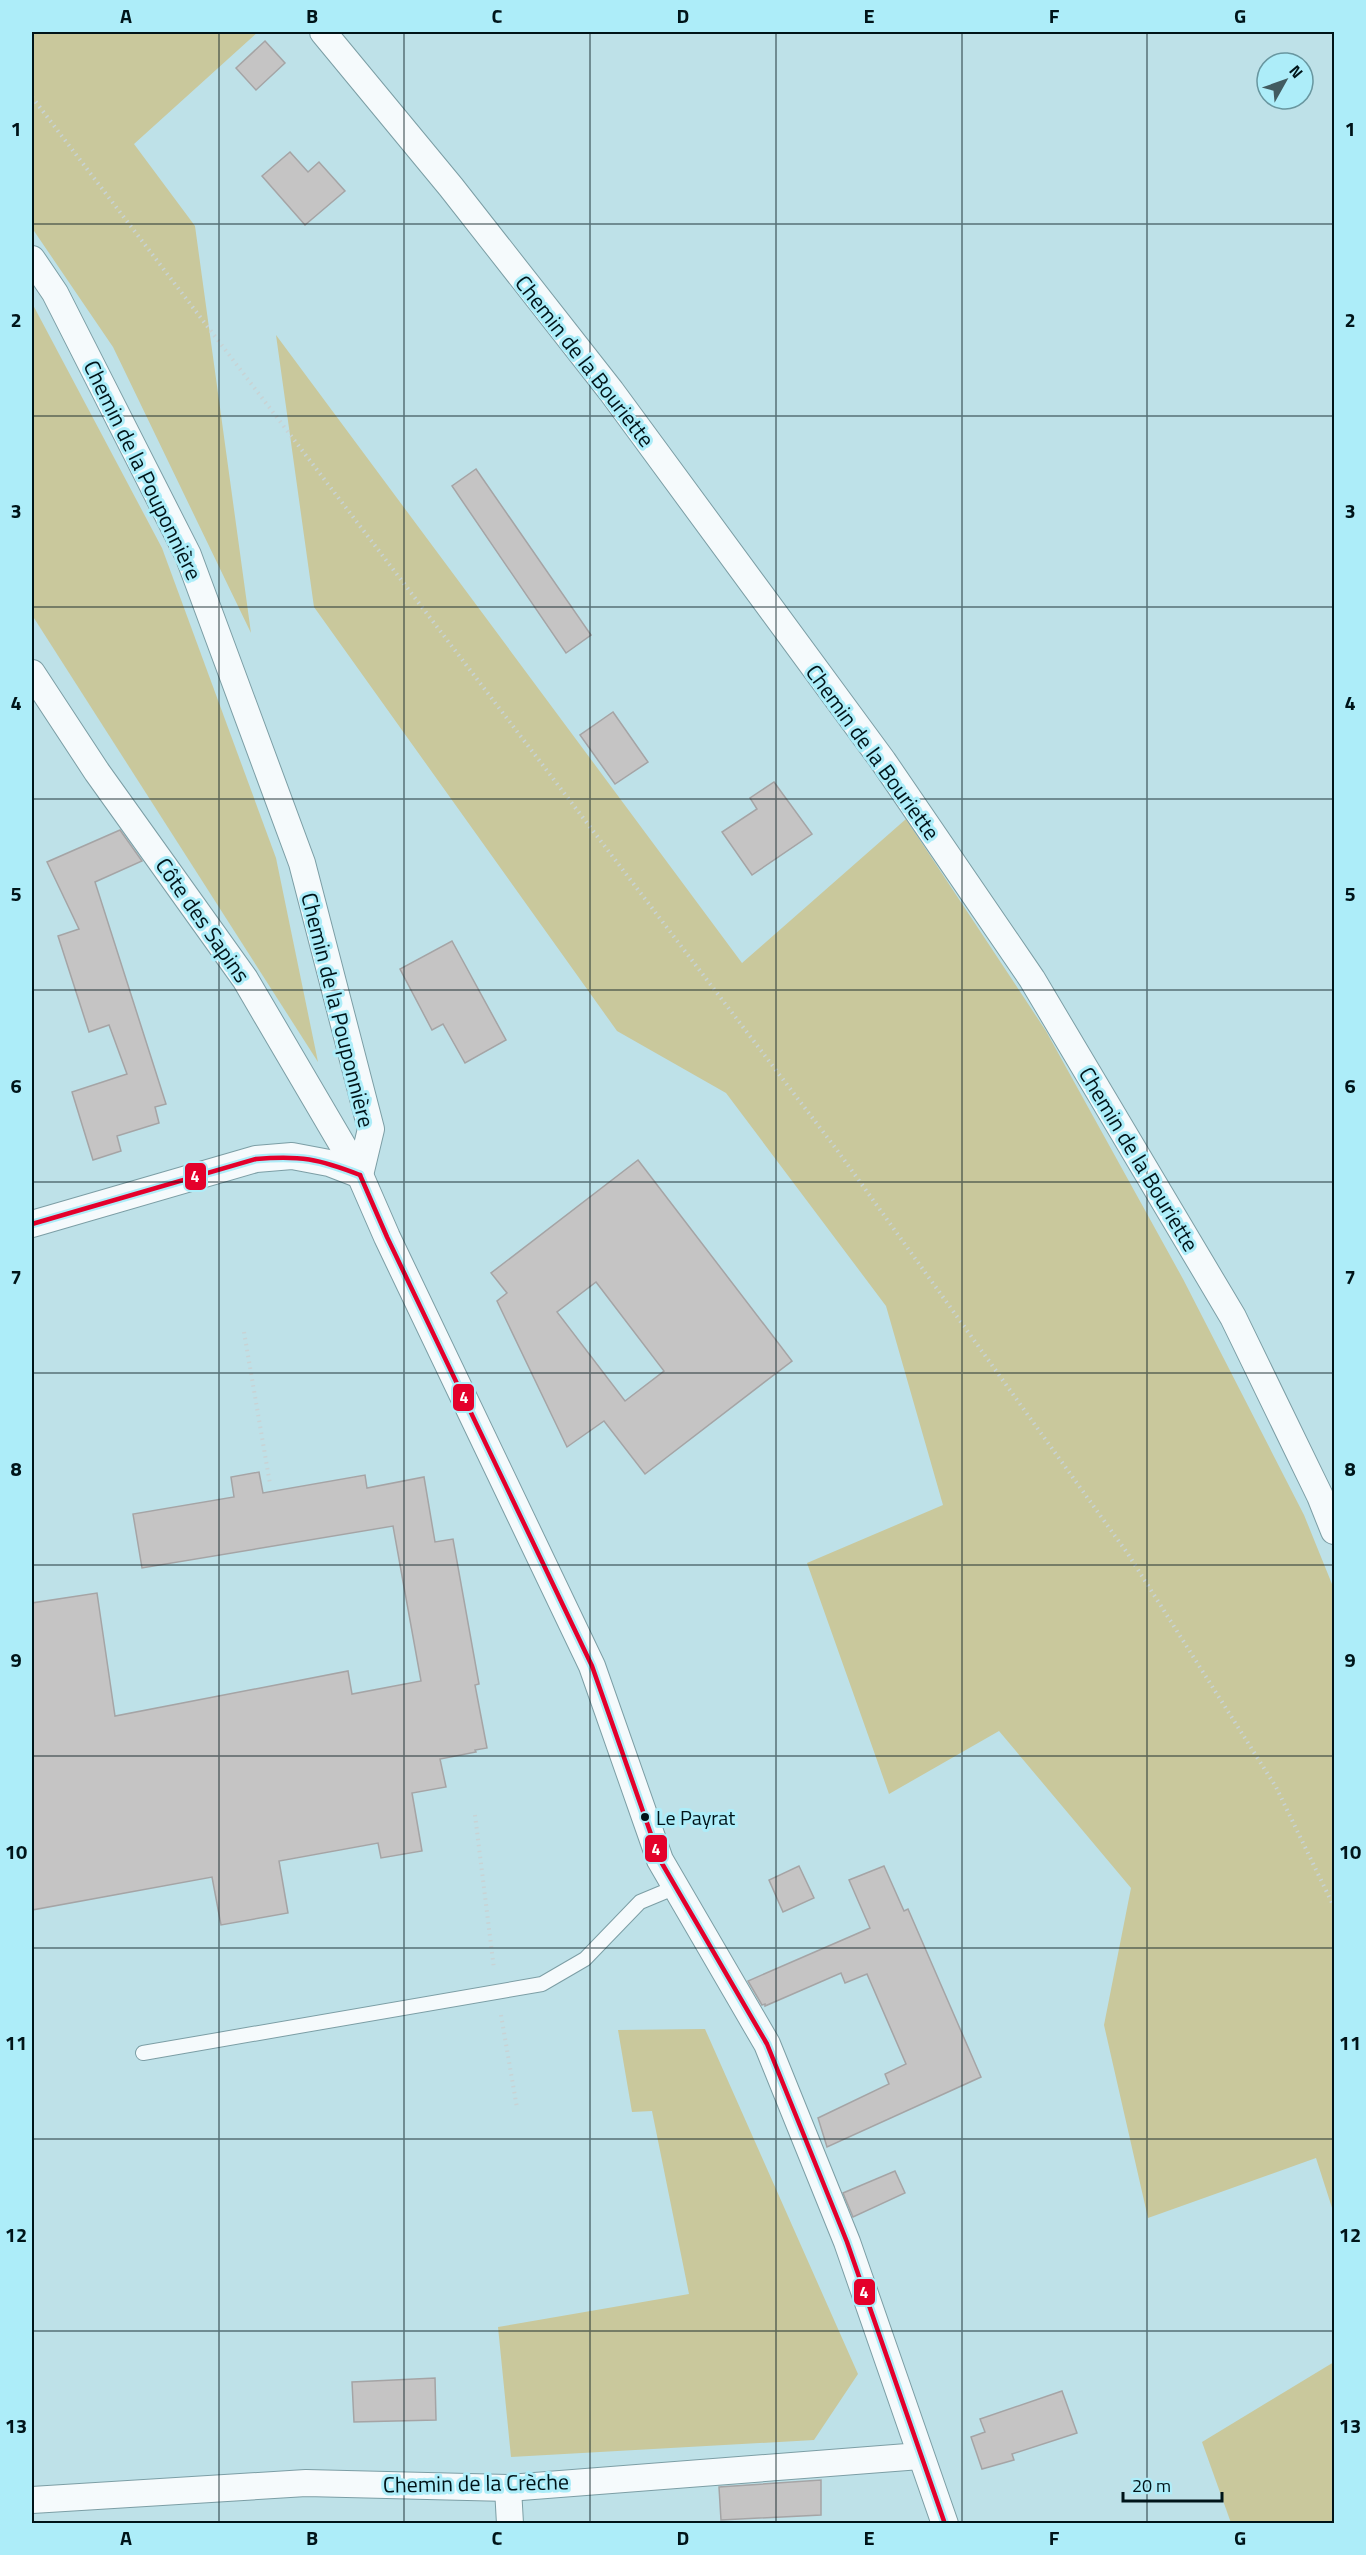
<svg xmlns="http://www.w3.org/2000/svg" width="1366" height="2555" font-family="'Titillium Web',sans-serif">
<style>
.green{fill:#c9c89c}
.building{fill:#c5c4c4;stroke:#a5a4a5;stroke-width:1.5;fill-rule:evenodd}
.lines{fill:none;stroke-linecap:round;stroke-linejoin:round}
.service-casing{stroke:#7c9ea5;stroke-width:16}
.minor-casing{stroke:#7c9ea5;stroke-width:28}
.path{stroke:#c8d3d5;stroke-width:4;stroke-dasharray:1.5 4.5;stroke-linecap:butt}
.service{stroke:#f5fafc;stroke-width:14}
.minor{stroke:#f5fafc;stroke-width:26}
.bus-1-casing{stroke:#adedf9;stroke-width:9}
.bus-1{stroke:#e4002b;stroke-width:4.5}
.grid{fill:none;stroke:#001419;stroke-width:1.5;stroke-opacity:0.55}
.bus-dot{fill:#001419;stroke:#adedf9;stroke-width:2}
.labels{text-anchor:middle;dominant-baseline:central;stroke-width:6;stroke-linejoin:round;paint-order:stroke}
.bus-label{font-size:20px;fill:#001419;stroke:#adedf9;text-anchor:start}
.street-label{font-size:22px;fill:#001419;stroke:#adedf9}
.line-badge{stroke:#adedf9;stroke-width:2}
.badge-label{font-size:16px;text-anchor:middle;font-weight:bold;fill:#fff}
.neatline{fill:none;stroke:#001419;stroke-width:2}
.grid-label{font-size:20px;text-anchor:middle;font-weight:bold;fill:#001419}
</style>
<rect width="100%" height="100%" fill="#bee1e8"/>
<g class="green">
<path d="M32 32H258L134 144 195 226 251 633 113 347 32 228Z"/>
<path d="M32 303 162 548 276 858 318 1062 32 615Z"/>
<path d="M276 335 742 963 906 819 1046 1031 1183 1279 1304 1515 1334 1589V2214L1316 2158 1148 2218 1104 2025 1131 1888 999 1731 889 1794 807 1563 943 1505 886 1306 726 1093 617 1031 314 607Z"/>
<path d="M705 2029 858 2374 814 2440 511 2457 498 2327 689 2294 652 2111 632 2112 618 2030Z"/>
<path d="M1334 2362V2523H1231L1202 2442Z"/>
</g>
<g class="building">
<path d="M265 41 285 63 256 90 236 68Z"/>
<path d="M290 152 308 172 319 162 345 191 305 225 262 176Z"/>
<path d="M476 469 591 635 566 653 452 486Z"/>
<path d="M613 712 648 762 615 784 580 735Z"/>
<path d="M774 782 812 834 752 875 722 832 757 809 750 798Z"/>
<path d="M120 830 142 861 95 882 166 1104 155 1107 159 1123 117 1136 121 1151 93 1160 72 1092 127 1074 109 1025 89 1032 58 936 79 929 47 862Z"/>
<path d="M452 941 506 1040 465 1063 443 1024 432 1030 400 969Z"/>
<path d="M638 1160 792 1361 645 1474 604 1421 567 1447 497 1301 507 1293 491 1273ZM596 1282 664 1371 625 1401 557 1312Z"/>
<path d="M259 1472 263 1493 365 1475 367 1488 424 1477 435 1542 453 1539 479 1684 475 1685 487 1748 475 1750 476 1752 440 1759 446 1787 412 1793 422 1851 381 1858 378 1843 279 1861 288 1913 221 1925 212 1877 32 1910V1603L97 1593 115 1716 348 1671 352 1694 421 1681 393 1526 142 1568 133 1514 234 1497 231 1477Z"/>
<path d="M799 1866 814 1898 783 1912 769 1880Z"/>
<path d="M884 1866 904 1911 908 1909 981 2077 827 2147 818 2118 889 2084 885 2074 906 2064 867 1974 845 1983 841 1973 765 2006V2004L762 2005 748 1981 870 1928 849 1880Z"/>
<path d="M895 2171 905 2193 853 2217 843 2193Z"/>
<path d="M435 2378 436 2420 354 2422 352 2382Z"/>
<path d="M1062 2391 1077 2433 1012 2454 1014 2460 982 2469 971 2437 985 2432 980 2419Z"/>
<path d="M821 2480V2515L721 2520 719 2487Z"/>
</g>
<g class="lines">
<g class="service-casing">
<path id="service" d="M143 2053 542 1984 585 1959 640 1902 676 1887"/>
</g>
<g class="minor-casing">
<g id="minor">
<path d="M323 32 451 187 611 391 883 761 1032 979 1233 1317 1320 1496 1334 1531"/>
<path d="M32 259 55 293 188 555 302 863 371 1129 360 1175"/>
<path d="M32 673 97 772 245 979 360 1175 387 1237 592 1666 660 1860 767 2044 847 2242 945 2524"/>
<path d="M32 1224 256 1159 292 1156 329 1163 360 1175"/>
<path d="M508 2488 510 2524"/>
<path d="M32 2500 306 2483 508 2488 920 2456"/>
</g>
</g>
<g class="path">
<path d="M32 97 837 1150 1128 1554 1276 1787 1334 1907"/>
<path d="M244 1332 270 1484"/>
<path d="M475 1815 494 1969"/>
<path d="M501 2015 517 2108"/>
</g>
<use href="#service" class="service"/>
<use href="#minor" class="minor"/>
<g class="bus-1-casing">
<g id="bus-1">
<path d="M360 1175 387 1237 592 1666 660 1860 767 2044 847 2242 945 2524"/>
<path d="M32 1224 256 1159C300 1155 319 1159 360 1175"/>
</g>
</g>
<use href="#bus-1" class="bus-1"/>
</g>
<path class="grid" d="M219 32V2524M404 32V2524M590 32V2524M776 32V2524M962 32V2524M1147 32V2524M32 224H1334M32 416H1334M32 607H1334M32 799H1334M32 990H1334M32 1182H1334M32 1373H1334M32 1565H1334M32 1756H1334M32 1948H1334M32 2139H1334M32 2331H1334"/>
<circle class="bus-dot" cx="645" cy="1817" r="5"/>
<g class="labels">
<g class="bus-label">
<text x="656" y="1817">Le Payrat</text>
</g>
<g class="street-label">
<text transform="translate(585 361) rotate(52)">Chemin de la Bouriette</text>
<text transform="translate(143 470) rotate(64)">Chemin de la Pouponnière</text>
<text transform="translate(873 752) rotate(54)">Chemin de la Bouriette</text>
<text transform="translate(203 920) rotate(55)">Côte des Sapins</text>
<text transform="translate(338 1010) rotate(76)">Chemin de la Pouponnière</text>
<text transform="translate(1139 1159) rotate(59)">Chemin de la Bouriette</text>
<text transform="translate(476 2483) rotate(-1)">Chemin de la Crèche</text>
</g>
</g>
<g class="line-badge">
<rect x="184" y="1162" width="23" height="29" rx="6" fill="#e4002b"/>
<rect x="452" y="1383" width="23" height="29" rx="6" fill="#e4002b"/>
<rect x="644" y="1834" width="24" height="29" rx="6" fill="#e4002b"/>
<rect x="853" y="2278" width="23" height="28" rx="6" fill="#e4002b"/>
</g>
<g class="badge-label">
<text x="195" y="1182">4</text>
<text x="464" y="1403">4</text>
<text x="656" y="1855">4</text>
<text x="864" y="2298">4</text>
</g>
<rect width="1366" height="2555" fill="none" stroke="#adedf9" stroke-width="66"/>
<g transform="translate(1285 81) rotate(50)"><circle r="28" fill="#adedf9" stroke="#68969f" stroke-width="1.5"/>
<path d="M0-4.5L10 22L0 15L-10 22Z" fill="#425c61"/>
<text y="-9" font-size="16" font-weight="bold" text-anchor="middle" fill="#001419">N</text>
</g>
<path d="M1123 2492v9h99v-9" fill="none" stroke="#001419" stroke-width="3"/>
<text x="1132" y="2492" font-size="18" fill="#001419" stroke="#adedf9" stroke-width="4.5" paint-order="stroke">20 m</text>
<rect x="33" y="33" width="1300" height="2489" class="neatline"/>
<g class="grid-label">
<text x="126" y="23">A</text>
<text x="312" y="23">B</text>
<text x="497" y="23">C</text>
<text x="683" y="23">D</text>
<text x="869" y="23">E</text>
<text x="1054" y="23">F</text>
<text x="1240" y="23">G</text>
<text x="16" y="136">1</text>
<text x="1350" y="136">1</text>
<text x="16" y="327">2</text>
<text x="1350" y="327">2</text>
<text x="16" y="518">3</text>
<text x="1350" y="518">3</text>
<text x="16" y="710">4</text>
<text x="1350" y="710">4</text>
<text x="16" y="901">5</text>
<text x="1350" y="901">5</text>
<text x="16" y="1093">6</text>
<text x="1350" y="1093">6</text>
<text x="16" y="1284">7</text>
<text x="1350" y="1284">7</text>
<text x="16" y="1476">8</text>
<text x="1350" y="1476">8</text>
<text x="16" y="1667">9</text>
<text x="1350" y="1667">9</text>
<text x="16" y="1859">10</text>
<text x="1350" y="1859">10</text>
<text x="16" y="2050">11</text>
<text x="1350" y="2050">11</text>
<text x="16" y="2242">12</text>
<text x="1350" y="2242">12</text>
<text x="16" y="2433">13</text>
<text x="1350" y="2433">13</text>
<text x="126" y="2545">A</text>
<text x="312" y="2545">B</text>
<text x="497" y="2545">C</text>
<text x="683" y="2545">D</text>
<text x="869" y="2545">E</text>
<text x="1054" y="2545">F</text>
<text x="1240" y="2545">G</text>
</g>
</svg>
